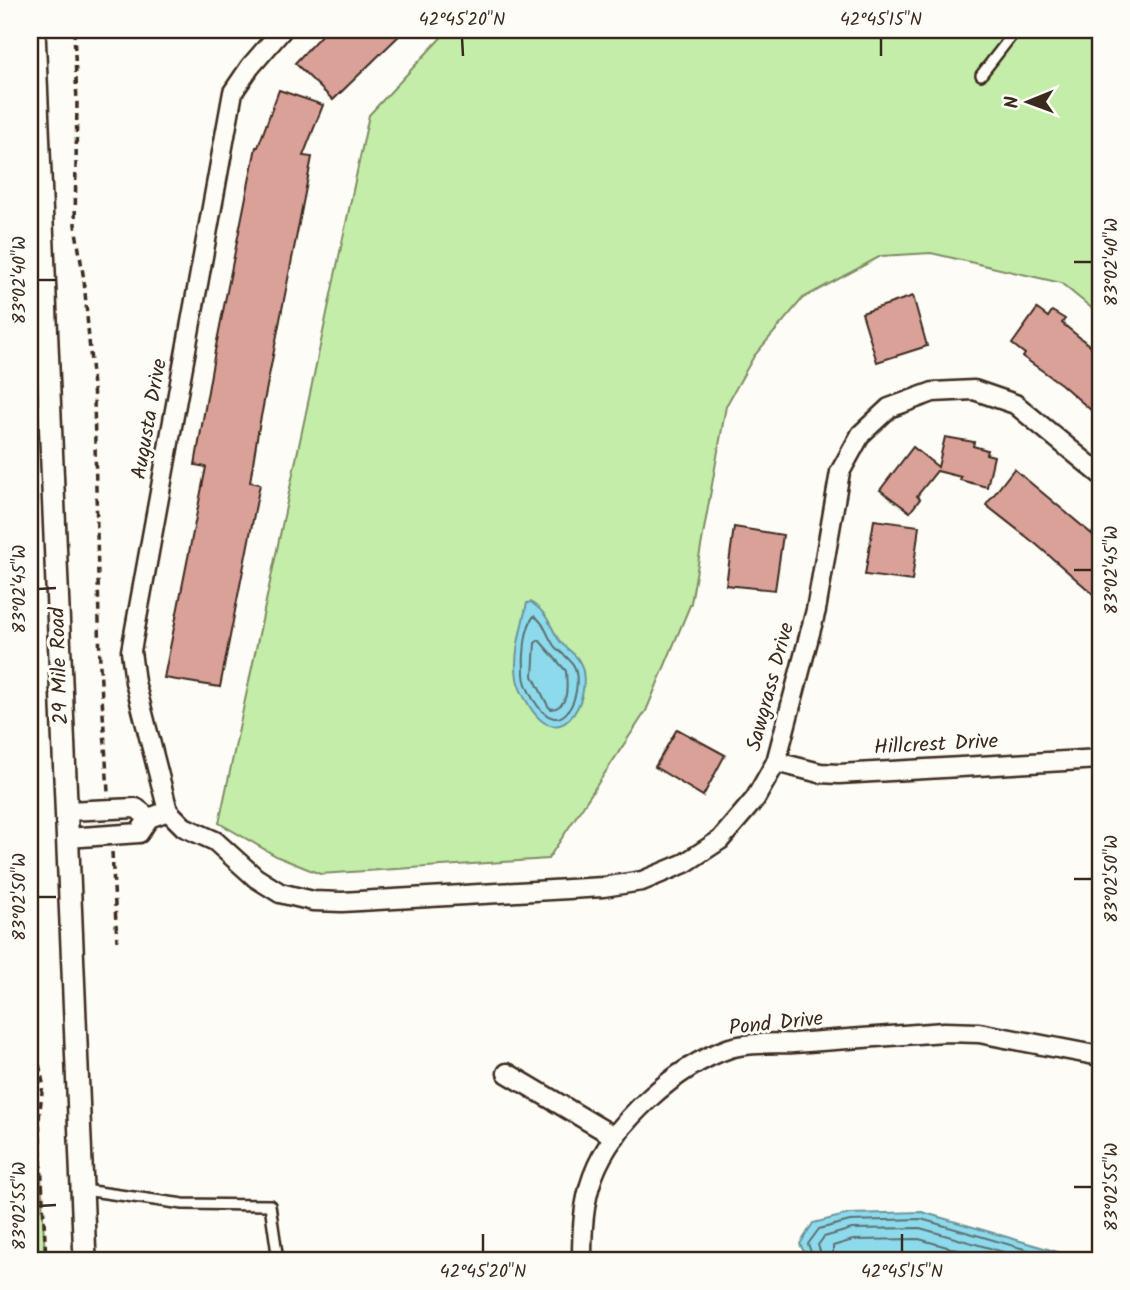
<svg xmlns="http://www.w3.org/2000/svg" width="1130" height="1290" font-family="Kalam,sans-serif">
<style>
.green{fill:#c3eda9;stroke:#7f8c64;stroke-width:2}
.water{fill:#8ddaec;stroke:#6c949a;stroke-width:2}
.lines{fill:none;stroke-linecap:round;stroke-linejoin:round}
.shore{stroke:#5c7070;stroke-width:2}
.building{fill:#daa199;stroke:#3b2a1e;stroke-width:2}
.service-casing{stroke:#3b2a1e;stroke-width:14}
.minor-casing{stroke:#3b2a1e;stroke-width:23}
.tertiary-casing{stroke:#3b2a1e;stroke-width:26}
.path{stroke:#3b2a1e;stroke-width:3.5;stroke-dasharray:7 5;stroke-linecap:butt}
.service{stroke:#fdfcf7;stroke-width:9}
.minor{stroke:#fdfcf7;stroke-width:18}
.tertiary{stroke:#fdfcf7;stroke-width:21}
.ticks{fill:none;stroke:#3b2a1e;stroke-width:2.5}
.labels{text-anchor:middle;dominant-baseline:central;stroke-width:6;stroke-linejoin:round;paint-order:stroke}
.street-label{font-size:21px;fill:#3b2a1e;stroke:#fdfcf7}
.neatline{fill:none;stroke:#3b2a1e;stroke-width:2.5}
.ticks-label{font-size:18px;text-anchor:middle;fill:#3b2a1e}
</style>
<rect width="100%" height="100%" fill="#fdfcf7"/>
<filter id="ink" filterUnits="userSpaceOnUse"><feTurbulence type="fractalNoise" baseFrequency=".0143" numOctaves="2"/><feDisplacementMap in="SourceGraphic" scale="14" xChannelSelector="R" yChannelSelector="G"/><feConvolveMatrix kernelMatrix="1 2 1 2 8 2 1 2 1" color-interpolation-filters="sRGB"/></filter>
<g filter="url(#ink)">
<g class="green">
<path d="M448 30H1100V315L1061 283 931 253 881 256 803 298 754 356 726 406 691 603 646 711 548 859 320 874 278 857 219 823 369 115Z"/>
<path d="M30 935 45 1260H30Z"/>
</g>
<g class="water">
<path d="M531 602C536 606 543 611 546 617 551 624 554 633 559 640 565 648 573 652 578 659 598 689 563 759 530 707 525 699 518 688 517 678 513 654 522 626 527 603Z"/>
<path d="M922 1212 1078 1258 1083 1260H808L800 1244 813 1223 849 1214Z"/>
</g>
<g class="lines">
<g class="shore">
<path d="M534 616C545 622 547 637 555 647 561 653 570 658 574 666 585 692 562 747 533 699 529 692 524 683 524 674 523 658 524 628 534 616Z"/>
<path d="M539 640 566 671C567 686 570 707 551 709L548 706 533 676 535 643Z"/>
<path d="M814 1260 808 1244 819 1229 850 1221 921 1219 1062 1260"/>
<path d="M823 1260 818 1245 824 1237 852 1229 920 1228 1031 1260"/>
<path d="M833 1260V1246L853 1240 919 1239 993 1260"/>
</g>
</g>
<g class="building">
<path d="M326 30H405L333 100 295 63Z"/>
<path d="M279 90 323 105 303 156 312 157 258 432 250 482 260 484 220 687 164 678 206 467 195 465 215 351 256 147H258Z"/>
<path d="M913 296 927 346 877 362 862 313Z"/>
<path d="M1037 309 1048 317 1052 311 1065 319 1062 323 1100 354V418L1061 384 1023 357 1025 354 1012 344Z"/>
<path d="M945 437 974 442 973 446 987 450 986 454 994 456 987 487 960 480 961 477 937 471 917 496 920 499 910 512 880 490 913 447 938 467Z"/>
<path d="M1014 469 1093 535 1100 527V600L1037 545 986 505Z"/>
<path d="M874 520 919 526 912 581 865 575Z"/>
<path d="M734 527 783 535 775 590 726 585Z"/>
<path d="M677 729 725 755 703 796 655 767Z"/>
</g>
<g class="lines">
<g class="service-casing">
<g id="service">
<path d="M981 75 1016 30"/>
<path d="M84 1190 183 1204 270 1205 278 1260"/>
</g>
</g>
<g class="minor-casing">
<g id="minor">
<path d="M30 354H47"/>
<path d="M776 762 820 773 839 774 1100 759"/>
<path d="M66 811 136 808 149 818"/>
<path d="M168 811 184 827 215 841 256 878 280 893 313 901 342 902 603 887 642 881 685 863 720 840 755 799 776 762 816 610 840 472 861 434 889 408 933 392 974 390 1015 404 1100 474"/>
<path d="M168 811 135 682 131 651 233 92 250 67 282 30"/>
<path d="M67 838 139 833 149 818 168 811"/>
<path d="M507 1073 615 1137"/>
<path d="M582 1260C582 1232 583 1203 593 1176 613 1122 677 1066 730 1048 749 1042 774 1044 794 1043 844 1039 894 1036 944 1032L979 1033 1100 1056"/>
</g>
</g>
<g class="tertiary-casing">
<path id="tertiary" d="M34 30 85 1260"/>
</g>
<g class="path">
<path d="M74 30 77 103 75 225 84 280 94 399 100 666 108 792"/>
<path d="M112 852 117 941"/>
<path d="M30 945 37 1054 43 1083 39 1119 46 1260"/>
</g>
<use href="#service" class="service"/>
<use href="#minor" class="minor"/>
<use href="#tertiary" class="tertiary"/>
</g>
</g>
<path class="ticks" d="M462 38 463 56M881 38V56M1074 262H1092M38 280H56M1074 570H1092M38 589 56 588M1074 879H1092M38 897H56M1074 1187H1092M38 1206 56 1205M483 1234V1252M902 1234V1252"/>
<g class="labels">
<g class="street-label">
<text transform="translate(150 419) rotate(-80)">Augusta Drive</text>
<text transform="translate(60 666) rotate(-92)">29 Mile Road</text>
<text transform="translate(771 687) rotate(-75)">Sawgrass Drive</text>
<text transform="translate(936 745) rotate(-3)">Hillcrest Drive</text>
<text transform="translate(776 1024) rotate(-6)">Pond Drive</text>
</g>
</g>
<rect width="1130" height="1290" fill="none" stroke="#fdfcf7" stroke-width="77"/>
<g transform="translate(1028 102) rotate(269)" stroke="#fdfcf7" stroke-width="5" paint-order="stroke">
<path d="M0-5L12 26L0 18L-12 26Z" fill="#3b2a1e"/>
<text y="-10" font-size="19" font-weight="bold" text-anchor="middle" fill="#3b2a1e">N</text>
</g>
<rect x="38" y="38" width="1054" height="1214" class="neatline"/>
<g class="ticks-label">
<text x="462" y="25">42°45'20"N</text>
<text x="881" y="25">42°45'15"N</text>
<text transform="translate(1111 262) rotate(-90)" y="6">83°02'40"W</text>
<text transform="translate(19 280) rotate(-90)" y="6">83°02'40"W</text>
<text transform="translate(1111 570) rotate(-90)" y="6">83°02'45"W</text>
<text transform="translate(19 589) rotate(-90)" y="6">83°02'45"W</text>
<text transform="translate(1111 879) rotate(-90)" y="6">83°02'50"W</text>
<text transform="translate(19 897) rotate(-90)" y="6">83°02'50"W</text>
<text transform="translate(1111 1187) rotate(-90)" y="6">83°02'55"W</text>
<text transform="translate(19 1206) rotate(-90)" y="6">83°02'55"W</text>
<text x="483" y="1277">42°45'20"N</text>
<text x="902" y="1277">42°45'15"N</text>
</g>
</svg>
